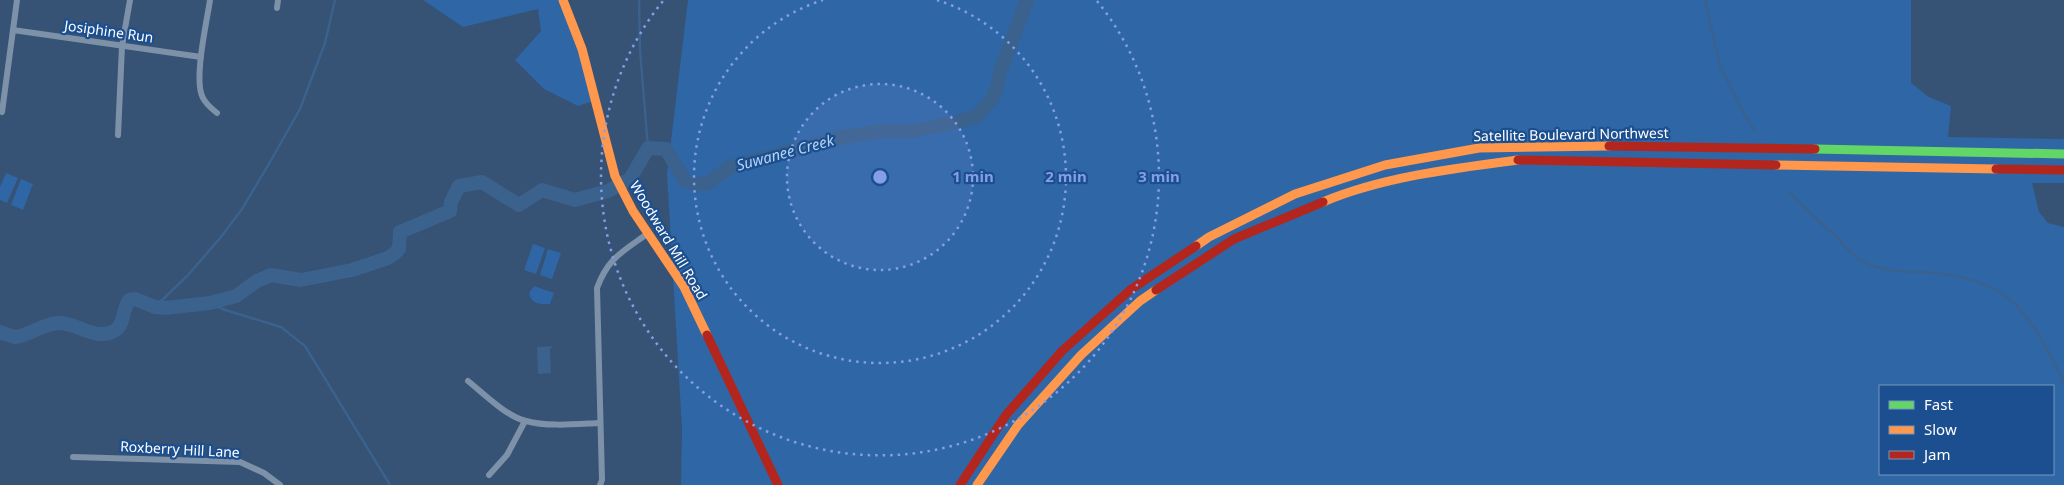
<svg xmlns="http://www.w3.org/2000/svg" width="2064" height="485" font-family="'Noto Sans',sans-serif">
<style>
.green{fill:#2f66a5;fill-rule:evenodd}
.water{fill:#3b618d}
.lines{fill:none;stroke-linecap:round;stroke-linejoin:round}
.stream{stroke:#3b618d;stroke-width:2.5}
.river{stroke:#3b618d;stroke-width:14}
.street{stroke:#7d92a8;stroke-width:6}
.fast{stroke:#63d668;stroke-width:9}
.slow{stroke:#ff974d;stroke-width:9}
.jam{stroke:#b3261e;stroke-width:9}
.ring{fill:none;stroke:#839eea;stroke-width:2.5;stroke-dasharray:2.5 5}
.labels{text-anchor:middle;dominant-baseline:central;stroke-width:4.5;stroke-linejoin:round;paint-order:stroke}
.street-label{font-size:14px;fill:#fff;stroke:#1b4f8f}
.water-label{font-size:15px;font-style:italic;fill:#b5d3f5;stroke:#1b4f8f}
.centre{fill:#839eea;stroke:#1b4f8f;stroke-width:2.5}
.ring-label{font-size:15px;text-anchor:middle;font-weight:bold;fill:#839eea;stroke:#1b4f8f;stroke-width:4.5;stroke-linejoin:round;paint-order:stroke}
</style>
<rect width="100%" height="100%" fill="#365274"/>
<g class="green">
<path d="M423 0H559L580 56 593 101 578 106 544 89 515 60 541 31 538 9 463 27Z"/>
<path d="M688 0H1911V83L1929 97 1951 106 1948 137 2063 139 2064 137V183H2032L2039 212 2048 223 2064 227V485H681L682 429 667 174ZM1880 386H2053V474H1880Z"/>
<path d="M6 173 18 178 7 203 0 200V187Z"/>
<path d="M21 179 33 184 23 210 11 205Z"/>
<path d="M533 244 545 248 536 274 524 270Z"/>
<path d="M548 249 561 253 552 279 540 275Z"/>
<path d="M534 286 554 293 550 304C539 304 532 305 529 293Z"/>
</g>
<path class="water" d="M552 346 550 351 551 373 538 374 537 347Z"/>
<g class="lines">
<g class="stream">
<path d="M639 0 640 50 648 148"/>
<path d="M1705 0 1720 66 1745 116 1755 131"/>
<path d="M1790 192C1804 209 1821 222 1836 237 1846 247 1855 259 1868 264 1893 274 1918 271 1944 274 2017 284 2033 321 2064 382"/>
<path d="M210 303 225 310 281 327 305 346 390 485"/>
<path d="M155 307 188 275 221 237 242 209 270 162 300 109 325 43 335 0"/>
</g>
<path class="river" d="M0 332 14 337 20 336C33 333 47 322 61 323 78 324 97 341 114 331 125 326 122 309 129 300L135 299 155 307 165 308 210 303 236 296 257 281 271 275 301 280 352 270 388 258 395 253 399 249 400 232 450 211 451 202 459 186 482 182 519 205 542 190 575 200 608 191 630 179 648 148 666 149 685 181 696 184 708 183 730 167 842 137 884 131H913L957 122 977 116 992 99 997 88 999 75 1027 0"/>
<g class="street">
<path d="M210 0C207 21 193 81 203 98 206 104 212 109 217 113"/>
<path d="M277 8 278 0"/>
<path d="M13 30 201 57"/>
<path d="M0 111 2 112 17 0"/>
<path d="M118 135 122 46 130 0"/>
<path d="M468 381C483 393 507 417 526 421 548 427 577 424 600 423"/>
<path d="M73 457 240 462 264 473 280 485"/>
<path d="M489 475 507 455 525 421"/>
<path d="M600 485 602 480 597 288C608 258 622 252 647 234"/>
</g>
<path class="fast" d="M1815 149 2064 154"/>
<g class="slow">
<path d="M563 0 582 49 615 176 633 211 684 287 707 335"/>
<path d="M1776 165 1996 169"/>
<path d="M1323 202C1382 177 1456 168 1518 160"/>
<path d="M1196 246 1209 237 1295 194 1385 165 1479 148 1609 146"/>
<path d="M977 485 1018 425 1081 355 1140 301 1156 290"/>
</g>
<g class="jam">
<path d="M1609 146 1815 149"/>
<path d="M1518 160 1776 165"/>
<path d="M1996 169 2064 170"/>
<path d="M1156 290 1234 239 1323 202"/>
<path d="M707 335 778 485"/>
<path d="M960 485 1006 415 1062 351 1130 290 1196 246"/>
</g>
</g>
<circle cx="880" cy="177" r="93" fill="#839eea" fill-opacity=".12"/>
<g class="ring">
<circle cx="880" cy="177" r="93"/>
<path d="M937 0A186 186 0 1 1 823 0"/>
<path d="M1097 1A279 279 0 1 1 663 1"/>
</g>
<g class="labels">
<g class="street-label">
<text transform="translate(109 31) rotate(8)">Josiphine Run</text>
<text transform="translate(1571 134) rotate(-1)">Satellite Boulevard Northwest</text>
<text transform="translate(669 240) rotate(59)">Woodward Mill Road</text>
<text transform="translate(180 449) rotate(3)">Roxberry Hill Lane</text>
</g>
<g class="water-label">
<text transform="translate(785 152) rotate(-15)">Suwanee Creek</text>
</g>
</g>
<circle cx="880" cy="177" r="8" class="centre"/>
<g class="ring-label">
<text x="973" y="182">1 min</text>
<text x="1066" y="182">2 min</text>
<text x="1159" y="182">3 min</text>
</g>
<rect x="1879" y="385" width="175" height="90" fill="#1b4f8f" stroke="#7695bc"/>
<rect x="1889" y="401" width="25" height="8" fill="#63d668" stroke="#7695bc"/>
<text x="1924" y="410" font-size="15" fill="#ffffff">Fast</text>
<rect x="1889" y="426" width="25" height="8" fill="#ff974d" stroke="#7695bc"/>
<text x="1924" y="435" font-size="15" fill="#ffffff">Slow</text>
<rect x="1889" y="451" width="25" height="8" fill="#b3261e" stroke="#7695bc"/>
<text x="1924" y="460" font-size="15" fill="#ffffff">Jam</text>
</svg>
